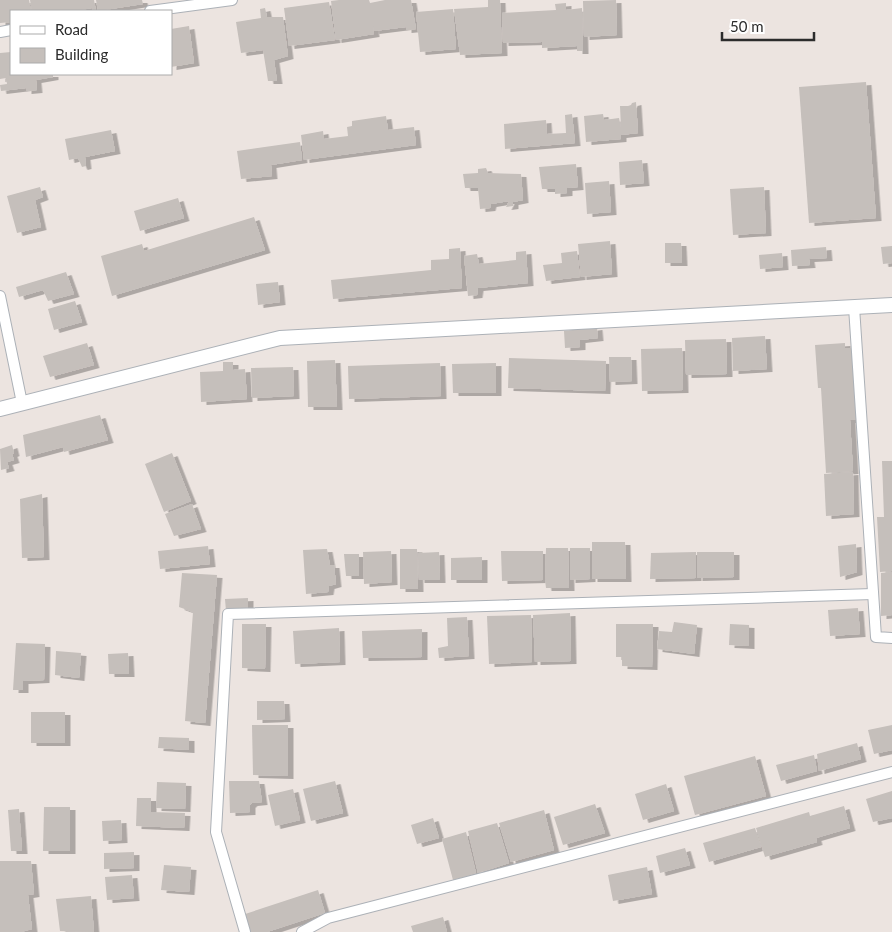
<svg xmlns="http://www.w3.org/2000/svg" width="892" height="932" font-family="Lato,sans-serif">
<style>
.building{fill:#c5bfbb;filter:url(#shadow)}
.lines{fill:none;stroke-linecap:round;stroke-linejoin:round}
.street-casing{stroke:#acb1b7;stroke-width:12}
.secondary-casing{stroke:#acb1b7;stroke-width:16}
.street{stroke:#fff;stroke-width:10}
.secondary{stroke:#fff;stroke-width:14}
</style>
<defs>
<filter id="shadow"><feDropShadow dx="5.5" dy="3" stdDeviation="0" flood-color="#0004"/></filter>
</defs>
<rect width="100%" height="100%" fill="#ece4e0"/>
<g class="building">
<path d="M0 0H29L31 11H11V22L0 23Z"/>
<path d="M30 0H94L96 11H93L92 8 75 11H32Z"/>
<path d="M96 0H142L143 4 98 11Z"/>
<path d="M339 0H369L370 3 385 0H411L416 29 406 30V27L374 31 373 26 374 34 336 40 331 1Z"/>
<path d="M488 0H500L502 53 460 55 454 9 488 7Z"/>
<path d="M616 0 617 35 584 37 583 1Z"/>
<path d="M329 2 335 40 289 46 284 8Z"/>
<path d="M566 3V10L582 8 583 51H577V46L542 48V42L503 43 502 13 556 10 555 4Z"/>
<path d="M265 8 267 17H283L288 56 274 60 277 81H268L263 50 241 53 236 22 261 18 260 9Z"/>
<path d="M453 9 456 49 420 52 416 12Z"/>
<path d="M189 26 194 63 171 67V29Z"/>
<path d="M11 52V74H53V77L36 80 37 90 26 91V88L1 91 0 85 7 84 6 78 0 79V53Z"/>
<path d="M866 82 876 218 809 223 799 87Z"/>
<path d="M636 102 638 133 621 135V139L586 142 584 116 603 114 604 120 619 118 621 128 620 106H628L631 105 632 103Z"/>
<path d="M572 114 575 143 505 149 504 124 546 120 547 134 566 133 565 115Z"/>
<path d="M386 116 388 130 414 127 416 145 304 160 301 135 323 131 324 139 348 136 347 127 352 126V121Z"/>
<path d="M111 130 115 151 85 157 86 166 82 167 78 158 69 160 65 139Z"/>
<path d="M300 142 302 160 271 165 272 176 241 179 237 151Z"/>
<path d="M642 160 644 183 620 185 619 162Z"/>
<path d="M576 164 578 187 567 188V193L555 194V189H542L539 167Z"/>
<path d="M486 168 488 173 521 174 523 200 513 202V206L506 207 509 201 491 204 490 208 480 209 478 188H465L463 174 478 173V169Z"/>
<path d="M609 181 611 212 587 214 585 183Z"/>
<path d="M40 187 43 197 35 200 41 227 17 233 7 196Z"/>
<path d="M764 187 766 233 733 235 730 189Z"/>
<path d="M178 198 184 218 140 231 134 211Z"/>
<path d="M254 217 265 250 112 296 101 256 142 244 144 251Z"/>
<path d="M610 241 612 274 581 277 578 244Z"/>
<path d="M665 243H681L682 263H665Z"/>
<path d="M892 246V263L883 264 881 247Z"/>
<path d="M826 247 827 258 809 259 810 265 792 266 791 250Z"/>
<path d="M460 248 462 288 333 299 331 280 431 270V260L449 259V249Z"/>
<path d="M526 251 528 283 478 288 477 295 468 296 464 256 477 254 479 264 516 260V252Z"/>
<path d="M577 251 580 277 546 281 543 265 562 263 561 253Z"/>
<path d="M782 253 783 267 760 269 759 255Z"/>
<path d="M66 272 74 294 48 301 43 290 19 297 16 287Z"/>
<path d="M278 282 280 302 258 305 256 284Z"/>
<path d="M75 301 82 322 54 330 48 309Z"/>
<path d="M597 327 598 338 580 340V347L565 348 564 331Z"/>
<path d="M765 336 767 369 733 371 732 338Z"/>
<path d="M726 339 727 374 686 375 685 340Z"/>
<path d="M87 343 94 365 50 377 43 356Z"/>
<path d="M845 343V348H853L857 420H850L853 471 826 473 821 388H818L815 345Z"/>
<path d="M682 348 683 390 642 391 641 349Z"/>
<path d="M609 357H631L632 381 610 382Z"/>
<path d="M509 358 606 361 605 391 508 388Z"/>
<path d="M335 360 337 407H308L307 361Z"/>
<path d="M223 362H233V370L245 369 247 399 201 402 200 372 223 371Z"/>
<path d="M440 363 441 396 349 399 348 366Z"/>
<path d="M496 363V393H453L452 364Z"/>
<path d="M293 367 294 396 252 398 251 368Z"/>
<path d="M100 415 108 440 64 452 63 447 26 457 23 435Z"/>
<path d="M12 445 14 453 12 454 14 460 7 462 9 468 1 470 0 449Z"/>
<path d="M172 453 191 501 164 512 145 464Z"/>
<path d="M882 461H892V571L880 572 877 517H884Z"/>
<path d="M853 472 854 514 826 516 824 474Z"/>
<path d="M42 494 44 557 22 558 20 499Z"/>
<path d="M192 504 201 529 174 536 165 514Z"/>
<path d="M592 542H625L626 579H592Z"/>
<path d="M856 544 857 572 840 577 838 546Z"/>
<path d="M208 546 210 564 160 569 158 551Z"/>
<path d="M546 548H568L569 588H546L545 580Z"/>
<path d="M570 548H590V579L570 580Z"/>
<path d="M327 549 330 565H334L336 584 329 586 328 592 306 594 303 550Z"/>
<path d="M400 549H417L418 589H400Z"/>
<path d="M391 551 392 582 364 584 363 552Z"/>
<path d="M501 551H543V580L502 581Z"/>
<path d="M439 552 440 580H419L418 553Z"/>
<path d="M696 552V578L650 579 651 553Z"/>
<path d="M697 552H734V577L697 578Z"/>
<path d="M344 554H359V576H346Z"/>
<path d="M482 557V580H451V558Z"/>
<path d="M892 572V615L881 616V573Z"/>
<path d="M182 573 217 575 205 723 185 721 193 612 179 607Z"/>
<path d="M248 598V611H226L225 599Z"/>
<path d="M858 608 860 634 830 636 828 610Z"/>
<path d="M570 613 571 661 535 662 533 615Z"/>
<path d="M531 615 532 662 489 664 487 616Z"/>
<path d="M467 617 469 656 439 658 438 648 448 646 447 618Z"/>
<path d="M674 622 697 625 694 654 657 649 659 631 672 632Z"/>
<path d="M242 624H266L265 669 242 668Z"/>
<path d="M616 624H653L652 667 622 666V657H616Z"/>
<path d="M730 624 749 625V646L729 645Z"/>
<path d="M339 628 340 662 295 664 293 631Z"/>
<path d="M422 629V657L363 658 362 631Z"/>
<path d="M16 643 45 644 44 680 23 681V690H13Z"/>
<path d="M56 651 81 653 79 678 55 675Z"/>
<path d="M128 653 129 674H109L108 654Z"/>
<path d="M257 701H284L285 719 257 720Z"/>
<rect x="31" y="712" width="34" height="31"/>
<path d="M252 725H288V776L253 775Z"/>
<path d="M892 725V750L874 754 868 730Z"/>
<path d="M159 737 189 738V750L158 748Z"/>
<path d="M857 743 861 759 819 771 817 754Z"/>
<path d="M814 755 817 771 781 781 776 765Z"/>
<path d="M755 756 766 796 695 815 684 776Z"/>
<path d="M229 781H259L262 802 252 803 250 805V812L230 813Z"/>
<path d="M335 781 343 813 311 821 303 789Z"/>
<path d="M157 782 186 783 185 809 156 808Z"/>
<path d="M666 784 674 811 643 820 635 794Z"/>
<path d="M293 789 300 820 275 826 268 795Z"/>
<path d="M892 791V818L873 822 866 799Z"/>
<path d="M137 798H151V812L185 813 184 828 136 826Z"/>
<path d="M595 804 605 833 563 845 554 817Z"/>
<path d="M844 806 850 828 816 838 817 842 765 857 756 828 809 812 810 816Z"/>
<path d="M44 807H70V851H43Z"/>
<path d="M19 809 22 851H11L8 810Z"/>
<path d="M544 810 554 850 511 862 499 823Z"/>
<path d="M433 818 439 838 417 844 411 825Z"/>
<path d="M121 820 122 840 103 841 102 821Z"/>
<path d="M497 823 509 863 478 873 468 831Z"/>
<path d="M755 828 761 847 709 862 703 843Z"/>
<path d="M466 832 476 873 453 880 442 839Z"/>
<path d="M685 848 690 865 660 873 656 856Z"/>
<path d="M134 852V868L104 869V853Z"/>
<path d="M0 861H31L34 894 28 895 32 929 21 932H0Z"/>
<path d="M164 865 191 867 189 892 161 890Z"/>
<path d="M647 867 652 894 613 901 608 875Z"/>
<path d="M132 875 134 898 107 900 105 877Z"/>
<path d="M318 890 325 913 267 932H244L239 916Z"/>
<path d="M91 896 94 932 60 931 56 899Z"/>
<path d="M443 917 447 932H413L411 926Z"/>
</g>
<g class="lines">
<g class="street-casing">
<g id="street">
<path d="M150 11 232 0"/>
<path d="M0 32 11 30"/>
<path d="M0 296 22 403"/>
<path d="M854 307 876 637 892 638"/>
<path d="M245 932 216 832 228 614 873 594"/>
<path d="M302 932 328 918 892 772"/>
</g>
</g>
<g class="secondary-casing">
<path id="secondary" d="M0 409 280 338 892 305"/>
</g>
<use href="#street" class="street"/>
<use href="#secondary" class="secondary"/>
</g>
<rect x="10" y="10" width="162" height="65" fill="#ffffff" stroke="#ababab"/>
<rect x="20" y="26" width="25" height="8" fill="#ffffff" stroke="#ababab"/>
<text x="55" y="35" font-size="15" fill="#2c2c2c">Road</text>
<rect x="20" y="48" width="25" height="15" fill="#c5bfbb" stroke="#ababab"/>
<text x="55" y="60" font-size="15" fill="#2c2c2c">Building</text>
<path d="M722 32v8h92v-8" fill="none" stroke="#2c2c2c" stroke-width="2.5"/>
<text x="730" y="32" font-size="15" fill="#2c2c2c" stroke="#ffffff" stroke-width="4" paint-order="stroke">50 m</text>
</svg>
